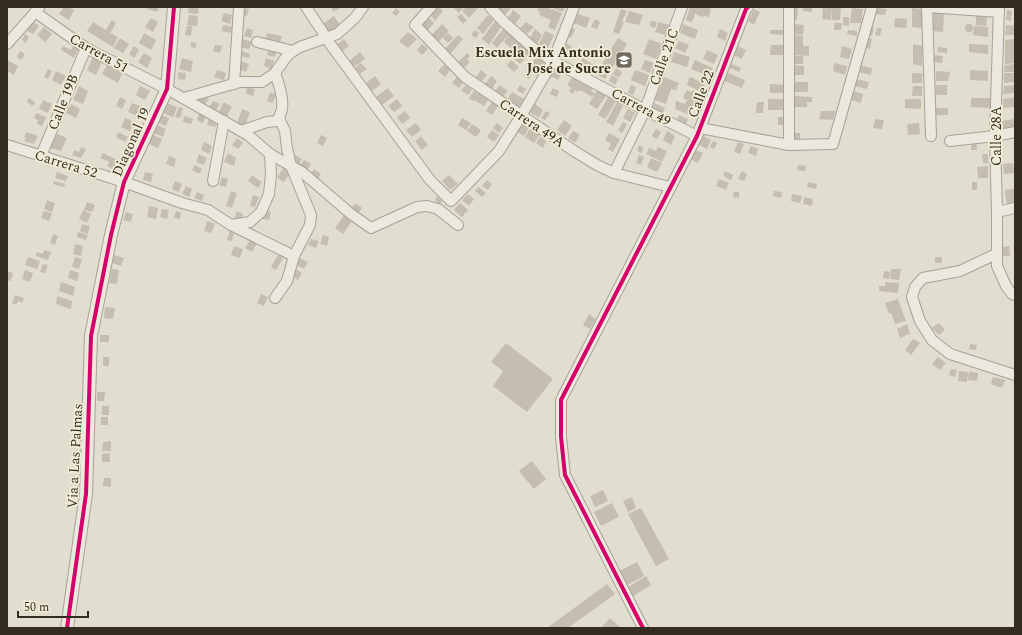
<svg xmlns="http://www.w3.org/2000/svg" width="1022" height="635" font-family="Spectral,serif">
<style>
.building{fill:#c5bdb0}
.lines{fill:none;stroke-linecap:round;stroke-linejoin:round}
.minor-casing{stroke:#a6a297;stroke-width:12}
.tertiary-casing{stroke:#a6a297;stroke-width:14}
.minor{stroke:#eae8df;stroke-width:10}
.tertiary{stroke:#eae8df;stroke-width:12}
.cycleway-casing{stroke:#f1ecd5;stroke-width:6}
.cycleway{stroke:#d6006c;stroke-width:4}
.labels{text-anchor:middle;dominant-baseline:central;stroke-width:3.5;stroke-linejoin:round;paint-order:stroke}
.poi-label{font-size:14px;font-weight:bold;fill:#342c20;stroke:#f1ecd5;text-anchor:end}
.street-label{font-size:14px;fill:#342c20;stroke:#f1ecd5}
</style>
<rect width="100%" height="100%" fill="#e1ddcf"/>
<g class="building">
<path d="M64 7H69L74 10 69 20 59 14Z"/>
<path d="M148 7H159L157 12 147 9Z"/>
<path d="M189 7H199L198 14 188 13Z"/>
<path d="M330 7H341L334 12Z"/>
<path d="M434 7H439L443 11 435 21 429 13Z"/>
<path d="M453 7H464L459 13Z"/>
<path d="M466 7H479L469 18 462 11Z"/>
<path d="M497 7H512L505 15Z"/>
<path d="M539 7H545L562 13 555 30 548 27 551 20 539 15 540 12 537 10Z"/>
<path d="M554 7H565L563 12 554 9Z"/>
<path d="M690 7H704L711 9 709 17 704 16 703 17 695 14 692 22 686 20Z"/>
<path d="M792 7H798L797 20 791 19Z"/>
<path d="M803 7H812V12L803 11Z"/>
<path d="M823 7H832L831 20 822 19Z"/>
<path d="M832 7H841L840 20H832Z"/>
<path d="M243 8 249 9 247 16 242 15Z"/>
<path d="M396 8 400 12 396 16 392 13Z"/>
<path d="M852 8 863 9 861 23H850Z"/>
<path d="M876 8 887 9 885 15 875 14Z"/>
<path d="M912 8 923 9 922 28 912 27Z"/>
<path d="M621 9 627 11 622 21 624 22 619 34 613 32Z"/>
<path d="M754 9 760 12 754 25 748 21Z"/>
<path d="M513 10 521 16 515 24 508 18Z"/>
<path d="M1007 10 1012 11 1011 21 1006 20Z"/>
<path d="M629 11 643 15 639 25 625 22Z"/>
<path d="M934 12H944L943 32 933 31Z"/>
<path d="M224 13 232 15 230 24 221 21Z"/>
<path d="M575 13 590 18 586 28 571 22Z"/>
<path d="M461 14 467 20 463 24 457 17Z"/>
<path d="M189 15 198 16 197 26 187 25Z"/>
<path d="M488 15 494 20 483 34 477 28Z"/>
<path d="M334 16 341 26 330 34 323 24Z"/>
<path d="M427 16 434 23 426 32 419 25Z"/>
<path d="M976 16 987 17 986 26 976 25Z"/>
<path d="M843 17H849V26L843 25Z"/>
<path d="M151 18 158 22 153 32 145 27Z"/>
<path d="M895 18 907 19 906 28 894 27Z"/>
<path d="M595 19 600 22 597 29 591 27Z"/>
<path d="M112 20 116 23 110 33 118 37 113 47 87 31 93 22 106 30Z"/>
<path d="M32 21 39 26 33 34 26 30Z"/>
<path d="M495 21 501 27 489 45 482 39Z"/>
<path d="M651 21 657 22 655 28 650 26Z"/>
<path d="M526 22 534 27 527 34 520 28Z"/>
<path d="M659 22 669 25 665 35 655 32Z"/>
<path d="M834 23H842L841 30H834Z"/>
<circle cx="969" cy="28" r="4"/>
<path d="M442 24 449 31 438 42 431 36Z"/>
<path d="M683 24 698 30 695 39 680 33Z"/>
<path d="M794 24 804 25 803 35 793 34Z"/>
<path d="M223 25 232 27 231 33 222 31Z"/>
<path d="M1006 25 1015 26V35H1005Z"/>
<path d="M187 26H192L191 36 185 35Z"/>
<path d="M974 26 988 27V37L973 35Z"/>
<path d="M44 27 52 34 45 42 37 35Z"/>
<path d="M569 27 575 29 571 38 566 36Z"/>
<path d="M869 27H874L872 36H867Z"/>
<path d="M247 28 253 30 251 38 244 36Z"/>
<path d="M877 28H882L880 36 875 35Z"/>
<path d="M503 29 509 34 497 48 492 43Z"/>
<path d="M535 29 542 35 537 44 530 38Z"/>
<path d="M720 29 728 33 725 41 717 37Z"/>
<path d="M475 30 479 33 476 38 471 35Z"/>
<path d="M770 30H784L785 35 770 34Z"/>
<path d="M848 30 857 31V36L847 34Z"/>
<path d="M545 31 554 35 547 50 538 46Z"/>
<path d="M408 32 417 39 408 48 399 41Z"/>
<path d="M144 33 156 40 151 50 139 43Z"/>
<path d="M267 33 282 36 279 45 264 42Z"/>
<path d="M448 33 453 38 448 43 443 38Z"/>
<path d="M25 34 29 37 26 43 22 40Z"/>
<path d="M509 34 531 53 520 64 513 58 518 51 515 49 513 51 510 49 511 48 504 42Z"/>
<path d="M458 35 463 39 450 54 445 49Z"/>
<path d="M794 35 803 36V46H809V56L793 55Z"/>
<path d="M120 38 129 44 123 53 114 48Z"/>
<path d="M618 38 627 44 605 79 596 74Z"/>
<path d="M867 38 872 39 870 49 864 47Z"/>
<path d="M243 39 252 42 249 49 240 47Z"/>
<path d="M344 39 349 46 341 52 336 45Z"/>
<path d="M649 39 662 44 656 59 643 54Z"/>
<path d="M1015 39V63L1005 64V40Z"/>
<path d="M679 41 689 45 685 53 675 48Z"/>
<path d="M191 42 196 43V48L191 47Z"/>
<path d="M563 42 572 46 568 56 559 51Z"/>
<path d="M422 44 428 49 422 55 417 50Z"/>
<path d="M913 44 922 46V57L913 55Z"/>
<path d="M969 44 988 45V54L969 52Z"/>
<path d="M215 45 222 46 220 53 213 51Z"/>
<path d="M771 45H785L784 55H770Z"/>
<path d="M63 46 71 50 73 46 78 49 74 58 61 50Z"/>
<path d="M134 46 139 50 134 58 129 54Z"/>
<path d="M737 46 746 50 742 59 733 55Z"/>
<path d="M842 46 852 49 849 59 840 57Z"/>
<path d="M270 47 277 49 275 57 267 55Z"/>
<path d="M938 47 947 48V53L937 52Z"/>
<path d="M707 50 718 55 714 64 703 59Z"/>
<path d="M20 51 25 54 21 60 17 57Z"/>
<path d="M242 51 250 54 249 58 240 56Z"/>
<path d="M360 52 365 59 354 67 349 61Z"/>
<path d="M674 52 690 57 687 67 671 62Z"/>
<path d="M144 53 152 58 147 68 138 62Z"/>
<path d="M467 53 470 56 467 59 470 62 464 68 458 62Z"/>
<path d="M913 55 922 57V66L913 64Z"/>
<path d="M933 55 943 56 942 63 933 62Z"/>
<path d="M536 56 545 61 537 76 533 74 535 71 530 68Z"/>
<rect x="793" y="56" width="10" height="8"/>
<path d="M93 57 102 62 96 75 87 70Z"/>
<path d="M182 58 193 61 191 72 179 69Z"/>
<path d="M266 58 274 61 271 69 264 66Z"/>
<path d="M583 58 595 66 592 71 580 63Z"/>
<path d="M7 60 18 66 14 75 7 71Z"/>
<path d="M511 60 519 67 514 72 507 66Z"/>
<path d="M645 60 654 63 650 73 641 69Z"/>
<path d="M695 60 713 68 709 76 691 69Z"/>
<path d="M240 61 249 64 246 72 238 69Z"/>
<path d="M361 63 367 69 360 74 355 68Z"/>
<path d="M729 63 741 68 739 72 728 67Z"/>
<path d="M834 63 847 66 845 75 833 71Z"/>
<path d="M445 64 451 69 445 77 438 71Z"/>
<path d="M555 64 563 69 558 80 549 75Z"/>
<path d="M1015 64V72H1004L1005 65Z"/>
<path d="M107 65 122 74 118 83 102 74Z"/>
<path d="M793 65 804 66V75H793Z"/>
<path d="M860 65 872 68 871 75 858 72Z"/>
<path d="M616 68 622 72 619 78 613 74Z"/>
<path d="M48 69 52 71 48 79 44 77Z"/>
<path d="M217 70 226 73 224 80 214 77Z"/>
<path d="M481 70 487 75 482 81 476 77Z"/>
<path d="M527 70 532 73 529 79 524 76Z"/>
<path d="M635 70 649 75 645 86 631 80Z"/>
<path d="M970 70 988 71V81L970 80Z"/>
<path d="M56 71 66 76 61 85 52 80Z"/>
<path d="M936 71 950 72V76H949L948 81H936Z"/>
<path d="M178 72 186 73 185 80 178 79Z"/>
<path d="M726 72 745 80 742 88 722 80Z"/>
<rect x="912" y="73" width="10" height="10"/>
<path d="M1004 73H1015L1014 82 1004 83Z"/>
<path d="M612 75 618 79 615 85 609 81Z"/>
<path d="M375 76 381 84 372 91 366 83Z"/>
<path d="M491 76 497 81 492 89 485 84Z"/>
<path d="M573 76 593 88 591 91 595 93 592 97 580 90 578 92 575 90 573 94 569 91 572 88 567 85Z"/>
<path d="M457 77 464 82 459 88 452 83Z"/>
<path d="M664 77 679 83 676 90 671 89 666 104 655 100Z"/>
<path d="M691 77 705 85 701 92 687 85 689 78Z"/>
<path d="M856 79 869 82 867 89 854 86Z"/>
<rect x="793" y="82" width="15" height="10"/>
<path d="M770 84 784 85V93H770Z"/>
<path d="M466 85 472 90 468 95 461 90Z"/>
<path d="M500 85 508 91 503 97 495 91Z"/>
<path d="M520 85 526 89 523 94 517 90Z"/>
<path d="M631 85 636 87 633 95 628 93Z"/>
<rect x="936" y="85" width="11" height="10"/>
<path d="M1015 85V93L1003 94 1004 86Z"/>
<path d="M79 86 88 91 83 104 73 100Z"/>
<path d="M140 86 150 91 145 100 136 95Z"/>
<path d="M913 86H922V96H912Z"/>
<path d="M247 87 255 89 253 96 246 94Z"/>
<path d="M388 88 394 96 382 105 376 97Z"/>
<path d="M553 88 559 91 557 97 550 94Z"/>
<path d="M597 90 606 96 597 109 589 104Z"/>
<path d="M687 90 691 92 693 90 700 95 690 115 675 109 676 106 675 105 676 101 685 104 687 100 683 98Z"/>
<path d="M474 91 478 94 479 93 488 100 484 106 474 100 473 101 469 98Z"/>
<path d="M853 91 863 94 861 103 851 100Z"/>
<path d="M270 92 276 94 273 103 267 101Z"/>
<path d="M512 92 524 99 519 107 507 100Z"/>
<path d="M201 94 209 98 205 105 198 101Z"/>
<path d="M792 96 812 97V102H807V107H792Z"/>
<path d="M120 97 126 100 122 109 116 106Z"/>
<path d="M608 97 616 101 605 119 598 115Z"/>
<path d="M1015 97V107L1003 108V99Z"/>
<path d="M29 98 35 102 33 106 27 102Z"/>
<path d="M971 98H990V108L971 107Z"/>
<path d="M397 99 402 106 394 112 388 106Z"/>
<rect x="768" y="99" width="15" height="11"/>
<path d="M905 99H921V109L905 108Z"/>
<path d="M43 100 52 104 48 113 39 109Z"/>
<path d="M213 101 220 104 216 111 209 108Z"/>
<path d="M224 102 232 107 226 117 218 113Z"/>
<path d="M492 102 498 106 492 115 486 111Z"/>
<path d="M617 102 623 106 613 126 606 122Z"/>
<path d="M757 102H764L763 113H756Z"/>
<path d="M132 103 142 107 137 116 128 112Z"/>
<path d="M166 103 177 107 173 117 163 113Z"/>
<path d="M534 103 543 110 539 118 530 112Z"/>
<path d="M654 103 665 108 662 115 651 110Z"/>
<path d="M71 104 80 109 76 118 66 113Z"/>
<path d="M179 107 183 108 180 118 175 117Z"/>
<rect x="934" y="108" width="14" height="7"/>
<path d="M242 109 250 112 245 126 237 123Z"/>
<path d="M628 109 635 113 630 122 623 118Z"/>
<path d="M405 111 410 118 402 124 397 117Z"/>
<path d="M546 111 550 113 545 120 541 118Z"/>
<path d="M821 111H835L833 120 819 119Z"/>
<path d="M36 113 46 117 42 126 37 124 38 120 34 118Z"/>
<path d="M199 114 206 116 203 123 197 120Z"/>
<path d="M162 115 169 118 166 126 159 123Z"/>
<path d="M679 115 688 119 685 127 678 124 679 120 677 119Z"/>
<path d="M184 116 193 119 191 124 183 122Z"/>
<rect x="778" y="117" width="5" height="8"/>
<path d="M125 118 134 122 130 131 121 127Z"/>
<path d="M209 118 217 121 215 127 207 125Z"/>
<path d="M462 118 471 123 466 130 458 125Z"/>
<path d="M875 119 884 120 882 129 873 128Z"/>
<path d="M1015 119V129L1002 131V121Z"/>
<path d="M564 120 572 126 565 136 557 130Z"/>
<path d="M523 121 530 126 524 136 516 131Z"/>
<path d="M623 122 627 124 622 133 618 130Z"/>
<path d="M416 123 421 130 412 137 406 130Z"/>
<path d="M497 123 503 128 499 133 493 128Z"/>
<path d="M919 123 920 134 908 135 907 124Z"/>
<path d="M472 124 481 130 476 137 467 131Z"/>
<path d="M157 125 166 129 163 137 154 133Z"/>
<path d="M531 127 541 133 534 143 525 137Z"/>
<path d="M656 129 661 132 657 139 652 136Z"/>
<path d="M492 130 499 135 494 142 487 137Z"/>
<path d="M573 131 580 135 575 143 568 138Z"/>
<path d="M667 131 675 136 671 145 663 140Z"/>
<path d="M27 132 38 136 34 144 24 141 26 138 24 137Z"/>
<path d="M118 132 128 137 125 142 116 137Z"/>
<path d="M609 133 620 139 613 152 608 149 611 144 605 140Z"/>
<path d="M698 133 711 140 707 149 693 142Z"/>
<rect x="795" y="133" width="5" height="6"/>
<path d="M57 134 67 138 61 151 50 148Z"/>
<path d="M542 134 548 138 543 148 536 143Z"/>
<path d="M153 135 162 139 158 148 149 144Z"/>
<path d="M321 135 327 138 323 146 317 143Z"/>
<path d="M421 136 428 145 422 150 415 141Z"/>
<path d="M237 138 243 143 238 149 232 145Z"/>
<path d="M976 140 977 150H971V141Z"/>
<path d="M713 141 717 143 714 149 710 147Z"/>
<path d="M204 142 212 146 209 154 201 150Z"/>
<path d="M738 142 744 144 740 154 734 152Z"/>
<path d="M639 145 643 148 642 153 637 151Z"/>
<path d="M751 146 758 149 756 156 748 153Z"/>
<path d="M81 147 86 149 81 158 72 155 75 150 79 152Z"/>
<path d="M658 147 667 151 662 162 646 154 649 148 656 151Z"/>
<path d="M691 148 703 153 698 163 687 157Z"/>
<path d="M103 153 117 160 113 169 107 166 110 162 100 158Z"/>
<path d="M228 153 236 158 234 166 224 162Z"/>
<path d="M199 154 207 158 204 165 196 162Z"/>
<path d="M982 154H988V163H983Z"/>
<path d="M295 155 302 159 299 164 292 159Z"/>
<path d="M639 155 644 157 641 165 636 163Z"/>
<path d="M169 156 176 159 174 167 166 164Z"/>
<path d="M651 158 662 163 657 172 647 167Z"/>
<path d="M304 160 311 164 307 170 300 166Z"/>
<path d="M1013 163 1014 173 1004 174 1003 164Z"/>
<path d="M195 165 202 169 199 174 192 170Z"/>
<path d="M798 165 806 166 805 171 797 170Z"/>
<path d="M988 166V178H978L977 167Z"/>
<path d="M283 168 290 173 284 182 277 178Z"/>
<path d="M314 169 321 174 318 179 311 174Z"/>
<path d="M725 171 733 175 731 180 723 176Z"/>
<path d="M742 171 747 174 744 181 738 179Z"/>
<path d="M57 172 68 176 66 181 55 178Z"/>
<path d="M145 172 153 174 151 182 143 180Z"/>
<path d="M252 175 262 182 258 188 248 181Z"/>
<path d="M449 175 458 184 450 190 442 181Z"/>
<path d="M222 177 228 179 226 187 219 185Z"/>
<path d="M719 179 729 183 726 190 716 186Z"/>
<path d="M487 180 492 184 488 190 482 186Z"/>
<path d="M54 181 65 184 64 187 53 184Z"/>
<path d="M175 181 182 184 179 192 172 189Z"/>
<path d="M808 182 817 184 816 189 807 187Z"/>
<rect x="972" y="182" width="5" height="8"/>
<path d="M186 186 192 189 189 197 182 194Z"/>
<path d="M479 187 486 193 482 197 475 191Z"/>
<path d="M1015 189V204L1007 206 1005 190Z"/>
<path d="M231 191 237 193 232 208 226 206Z"/>
<path d="M774 191 782 192 781 198 773 196Z"/>
<path d="M197 192 204 195 202 201 194 198Z"/>
<path d="M734 192H739V198L733 197Z"/>
<path d="M468 194 474 199 469 206 462 200Z"/>
<path d="M792 194 802 196 800 203 791 201Z"/>
<path d="M253 195 259 197 255 207 250 206Z"/>
<path d="M438 196 442 202 439 205 435 199Z"/>
<path d="M804 197 813 199 812 206 803 204Z"/>
<path d="M47 200 55 203 52 212 44 209Z"/>
<path d="M87 202 95 205 92 212 84 210Z"/>
<path d="M355 203 362 208 358 214 351 209Z"/>
<path d="M460 203 468 210 462 217 454 210Z"/>
<path d="M149 206 158 208 156 219 147 217Z"/>
<path d="M162 209 169 210 167 219 160 217Z"/>
<path d="M83 210 91 214 87 223 79 219Z"/>
<path d="M264 210 271 212 269 220 262 219Z"/>
<path d="M44 211 52 213 49 221 41 218Z"/>
<path d="M176 211 181 212 180 219 174 218Z"/>
<path d="M237 211 243 214 240 222 234 219Z"/>
<path d="M126 212 133 214 131 222 123 220Z"/>
<path d="M344 215 352 221 343 234 335 228Z"/>
<path d="M207 221 215 224 211 233 204 231Z"/>
<path d="M82 224 90 226 88 234 80 231Z"/>
<path d="M230 231 234 233 232 241 227 240Z"/>
<path d="M78 232 88 235 86 240 77 237Z"/>
<path d="M53 234 58 236 55 245 50 243Z"/>
<path d="M323 235 329 237 327 246 320 244Z"/>
<path d="M251 239 257 243 252 252 245 248Z"/>
<path d="M311 239 319 241 316 248 308 245Z"/>
<path d="M75 244 83 246 81 256 73 254Z"/>
<path d="M234 246 243 249 240 258 231 255Z"/>
<path d="M1009 246 1010 256H1003V247Z"/>
<path d="M44 250 51 252 48 260 36 256 37 252 43 254Z"/>
<path d="M114 255 124 258 121 266 112 263Z"/>
<path d="M278 255 283 258 276 270 271 267Z"/>
<path d="M28 257 40 261 37 269 25 265Z"/>
<path d="M75 257 82 259 79 269 72 267Z"/>
<rect x="935" y="257" width="7" height="6"/>
<path d="M300 258 308 262 304 269 296 265Z"/>
<path d="M43 264 48 265 45 273 40 272Z"/>
<path d="M112 269 119 270 117 284 109 283Z"/>
<path d="M296 269 302 273 298 280 292 277Z"/>
<path d="M891 269H901L899 280 890 279Z"/>
<path d="M25 270 33 273 30 282 22 279Z"/>
<path d="M70 270 79 273 77 281 68 278Z"/>
<path d="M7 271 13 273 11 281 7 280Z"/>
<path d="M884 271 890 272 889 279 883 278Z"/>
<path d="M61 282 75 287 73 296 59 291Z"/>
<path d="M885 282 899 283 898 293 879 291V286H885Z"/>
<path d="M261 294 268 297 264 306 257 303Z"/>
<path d="M15 295 24 298 22 303 18 301 17 305 12 303Z"/>
<path d="M57 296 72 301 71 309 56 304Z"/>
<path d="M898 299 906 321 895 324 891 313 889 314 885 303Z"/>
<path d="M105 307 115 308 113 319 104 318Z"/>
<path d="M589 314 596 319 590 329 583 325Z"/>
<path d="M939 323 945 330 939 335 932 328Z"/>
<path d="M907 324 910 334 900 338 897 329Z"/>
<rect x="100" y="335" width="9" height="7"/>
<path d="M913 339 920 343 911 355 905 350Z"/>
<path d="M506 343 553 379 527 412 493 386 503 371 491 362Z"/>
<path d="M970 344 977 345 976 350 969 349Z"/>
<rect x="103" y="357" width="6" height="9"/>
<path d="M938 357 946 363 940 370 932 364Z"/>
<path d="M951 369 957 370 955 377 949 375Z"/>
<path d="M959 371 968 372 967 382 958 381Z"/>
<path d="M969 372 978 373 977 381 968 380Z"/>
<path d="M993 377 1005 380 1002 388 991 384Z"/>
<path d="M97 392H105L104 401H97Z"/>
<rect x="102" y="406" width="7" height="9"/>
<rect x="101" y="417" width="7" height="8"/>
<path d="M111 441V451H102L103 442Z"/>
<path d="M110 453V462H102V454Z"/>
<path d="M532 461 546 479 534 489 519 471Z"/>
<path d="M104 478H111V487L103 486Z"/>
<path d="M603 490 608 501 595 507 590 496Z"/>
<path d="M632 497 636 508 628 512 623 501Z"/>
<path d="M612 503 619 517 601 526 594 512Z"/>
<path d="M641 508 669 559 656 566 628 514Z"/>
<path d="M637 562 644 576 625 586 618 572Z"/>
<path d="M646 576 651 585 630 598 625 589Z"/>
<path d="M607 584 615 594 568 628H547Z"/>
<path d="M610 618 621 628H601Z"/>
</g>
<g class="lines">
<g class="minor-casing">
<g id="minor">
<path d="M306 7 322 31 325 37 430 180 451 201 499 151 521 116 553 61 574 7"/>
<path d="M431 7 415 25 465 77 574 151 597 165 614 173 670 187"/>
<path d="M490 7 504 22 533 48 553 61 645 110 697 136"/>
<path d="M927 7 931 136"/>
<path d="M927 7 999 12"/>
<path d="M999 7 995 136 997 212V266L1006 286 1012 294 1015 295"/>
<path d="M35 12 86 48 167 89 248 135 270 154 302 172 351 214 371 228 417 207 427 206 438 209 458 225"/>
<path d="M257 42 293 51"/>
<path d="M7 44 39 8"/>
<path d="M234 84 239 7"/>
<path d="M184 98 240 82H262L275 73 287 56 293 51 300 47 337 34 355 18 363 7"/>
<path d="M700 128 789 145 833 144 872 7"/>
<path d="M241 131 267 122 277 121C278 119 279 117 280 115 286 104 279 84 275 73"/>
<path d="M950 141 995 136 1015 132"/>
<path d="M7 145 124 182 182 203 208 210 231 225 294 256"/>
<path d="M789 145V7"/>
<path d="M41 156 86 48"/>
<path d="M614 173 645 110 682 7"/>
<path d="M213 181 224 121"/>
<path d="M997 212 1015 208"/>
<path d="M231 225 250 222 261 212 269 194 271 174 270 154"/>
<path d="M996 254 960 271 923 278 915 287 912 297 920 321 932 340 950 354 1015 375"/>
<path d="M275 298 287 281 294 256 310 225 311 215 291 166 287 148 285 131 279 118"/>
<path d="M643 628 565 475 561 437V400L697 136 746 9 748 7"/>
</g>
</g>
<g class="tertiary-casing">
<path id="tertiary" d="M67 628 86 494 91 336 111 235 124 182 167 89 174 7"/>
</g>
<use href="#minor" class="minor"/>
<use href="#tertiary" class="tertiary"/>
<g class="cycleway-casing">
<g id="cycleway">
<path d="M67 628 86 494 91 336 111 235 124 182 167 89 174 7"/>
<path d="M643 628 565 475 561 437V400L697 136 746 9 748 7"/>
</g>
</g>
<use href="#cycleway" class="cycleway"/>
</g>
<defs>
<g id="school-square" transform="scale(0.9)"><rect x="-9" y="-9" width="18" height="18" rx="4" fill="#716a5d" stroke="#f1ecd5"/><path d="M0-5L7-2L0 1L-7-2ZM-4 1L0 2.5L4 1V4Q0 6-4 4Z" fill="#fff"/></g>
</defs>
<g fill-rule="evenodd">
<use href="#school-square" x="624" y="60"/>
</g>
<g class="labels">
<g class="poi-label">
<text x="611" y="52">Escuela Mix Antonio<tspan x="611" dy="16">José de Sucre</tspan></text>
</g>
<g class="street-label">
<text transform="translate(99 53) rotate(29)">Carrera 51</text>
<text transform="translate(664 57) rotate(-70)">Calle 21C</text>
<text transform="translate(701 94) rotate(-69)">Calle 22</text>
<text transform="translate(63 102) rotate(-68)">Calle 19B</text>
<text transform="translate(641 107) rotate(28)">Carrera 49</text>
<text transform="translate(532 123) rotate(34)">Carrera 49A</text>
<text transform="translate(996 136) rotate(-90)">Calle 28A</text>
<text transform="translate(131 142) rotate(-66)">Diagonal 19</text>
<text transform="translate(66 164) rotate(17)">Carrera 52</text>
<text transform="translate(75 456) rotate(-87)">Via a Las Palmas</text>
</g>
</g>
<rect width="1022" height="635" fill="none" stroke="#342c20" stroke-width="16"/>
<path d="M18 611v6h70v-6" fill="none" stroke="#342c20" stroke-width="2"/>
<text x="24" y="611" font-size="12" fill="#342c20" stroke="#f1ecd5" stroke-width="3" paint-order="stroke">50 m</text>
</svg>
